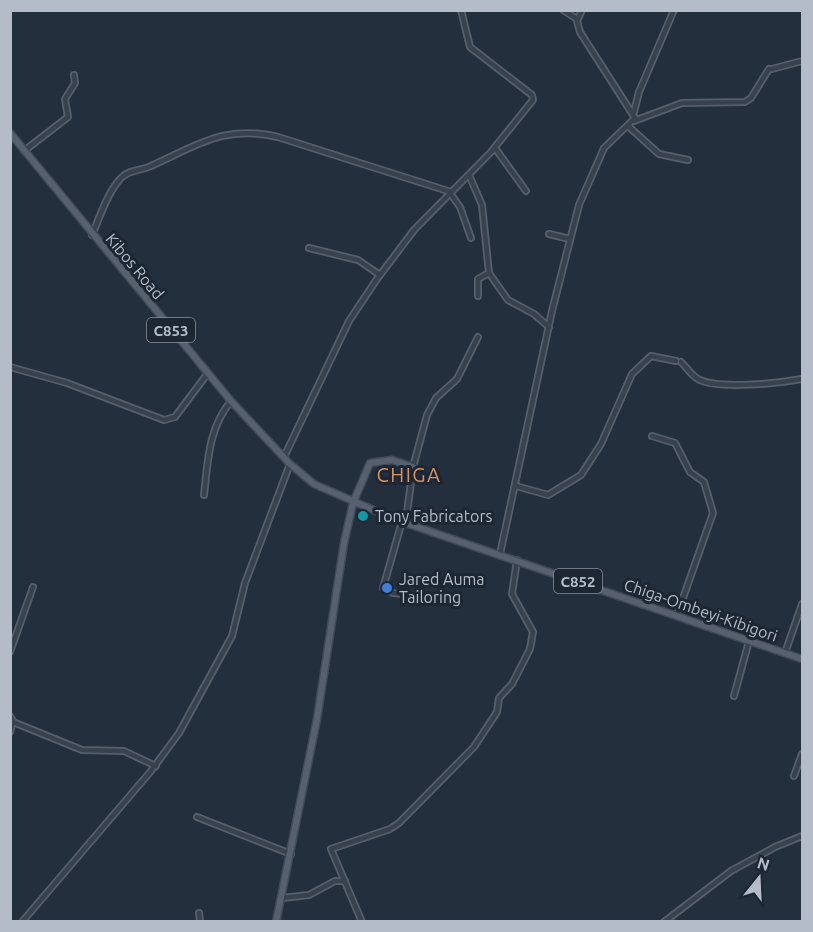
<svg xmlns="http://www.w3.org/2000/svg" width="813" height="932" font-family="Ubuntu,sans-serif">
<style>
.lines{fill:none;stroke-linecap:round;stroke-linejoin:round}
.minor-casing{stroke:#565f6c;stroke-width:8}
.major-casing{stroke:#414a57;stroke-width:9}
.minor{stroke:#38414e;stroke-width:4.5}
.major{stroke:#56606e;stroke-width:6}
.culture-dot{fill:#0f9aa8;stroke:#1d2633;stroke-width:2}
.shop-dot{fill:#3f7fe0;stroke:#1d2633;stroke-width:2}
.labels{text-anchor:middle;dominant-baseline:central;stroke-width:6;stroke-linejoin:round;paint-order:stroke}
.shield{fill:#1d2633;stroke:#878f9c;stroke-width:1.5}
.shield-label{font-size:15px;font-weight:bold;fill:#b4bcc9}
.street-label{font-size:16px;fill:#b4bcc9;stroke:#1d2633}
.poi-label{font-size:16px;fill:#b4bcc9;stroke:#1d2633;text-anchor:start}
.quarter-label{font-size:20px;letter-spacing:1.5px;fill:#d59563;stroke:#1d2633}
</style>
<rect width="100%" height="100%" fill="#242f3e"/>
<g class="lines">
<g class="minor-casing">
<g id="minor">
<path d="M563 10 577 19"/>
<path d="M772 69 802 61"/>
<path d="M634 112 639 92 674 10"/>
<path d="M634 121 682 103 745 102 751 98 769 69"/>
<path d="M628 126 659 154 688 160"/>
<path d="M495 148 526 191"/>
<path d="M24 151 68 117 65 99 75 83 74 75"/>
<path d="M469 175 482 205 489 273 508 300 534 314 549 327"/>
<path d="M450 193 460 207 471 238"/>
<path d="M549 234 570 239"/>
<path d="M92 235C100 217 107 193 121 178 130 169 141 171 151 166 196 146 224 124 278 137L451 192"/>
<path d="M309 248 358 260 380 275"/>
<path d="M478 296V279L489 273"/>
<path d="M681 362C686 367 692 376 698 379 717 390 780 383 802 379"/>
<path d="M10 367 67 383 164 420 175 417 208 373"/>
<path d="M652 436 675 443 690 472 704 482 713 513 677 615"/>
<path d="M284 457 349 321 377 279 414 230 491 152 533 100 532 95 470 47 461 10"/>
<path d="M516 486 548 495 581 475 601 444 632 374 651 356 676 361"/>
<path d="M204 495C208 461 208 429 231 401"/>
<path d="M500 554 552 311 579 205 604 148 635 118 580 32 577 21 582 10"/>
<path d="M442 598 393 593 383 588 401 525 406 521 413 467 427 415 436 398 457 379 478 337"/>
<path d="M10 652 33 587"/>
<path d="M785 653 802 604"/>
<path d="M734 696 749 641"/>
<path d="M10 716 13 721 10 732"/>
<path d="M13 722 82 750 124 751 156 766"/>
<path d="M794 776 802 754"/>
<path d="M197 817 291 854"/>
<path d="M282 898 309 895 335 881H345"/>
<path d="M199 913 200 922"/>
<path d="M22 922 151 771 179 733 232 636 245 583 290 464"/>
<path d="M362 922 331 849 390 829 399 823 474 747 497 712 499 698 512 684 530 649 533 632 512 594 517 560"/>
<path d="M664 922 731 871 775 847 802 836"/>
</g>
</g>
<g class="major-casing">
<g id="major">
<path d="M10 133 231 401 290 464 314 484 394 519 802 659"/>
<path d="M276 922 317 719 344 543 353 503 370 463 392 460 413 467"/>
</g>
</g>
<use href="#minor" class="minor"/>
<use href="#major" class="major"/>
</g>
<circle class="culture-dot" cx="363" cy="516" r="6"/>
<circle class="shop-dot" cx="387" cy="588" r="6"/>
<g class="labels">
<g class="shield">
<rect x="147" y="318" width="48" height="24" rx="4.5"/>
<rect x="554" y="569" width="48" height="24" rx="4.5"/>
</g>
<g class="shield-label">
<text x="171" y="330">C853</text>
<text x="578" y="581">C852</text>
</g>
<g class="street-label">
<text transform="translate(135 266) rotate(50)">Kibos Road</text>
<text transform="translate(701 610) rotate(19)">Chiga-Ombeyi-Kibigori</text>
</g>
<g class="poi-label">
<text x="375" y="516">Tony Fabricators</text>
<text x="399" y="579">Jared Auma<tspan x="399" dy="18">Tailoring</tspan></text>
</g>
<g class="quarter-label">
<text x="409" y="474">CHIGA</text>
</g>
</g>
<rect width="813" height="932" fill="none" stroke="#b4bcc9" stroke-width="24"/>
<g transform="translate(759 878) rotate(18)" stroke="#1d2633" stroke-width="4.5" paint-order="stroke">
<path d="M0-4.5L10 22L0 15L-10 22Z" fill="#b4bcc9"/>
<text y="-9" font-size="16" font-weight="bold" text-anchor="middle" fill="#b4bcc9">N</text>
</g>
</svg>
